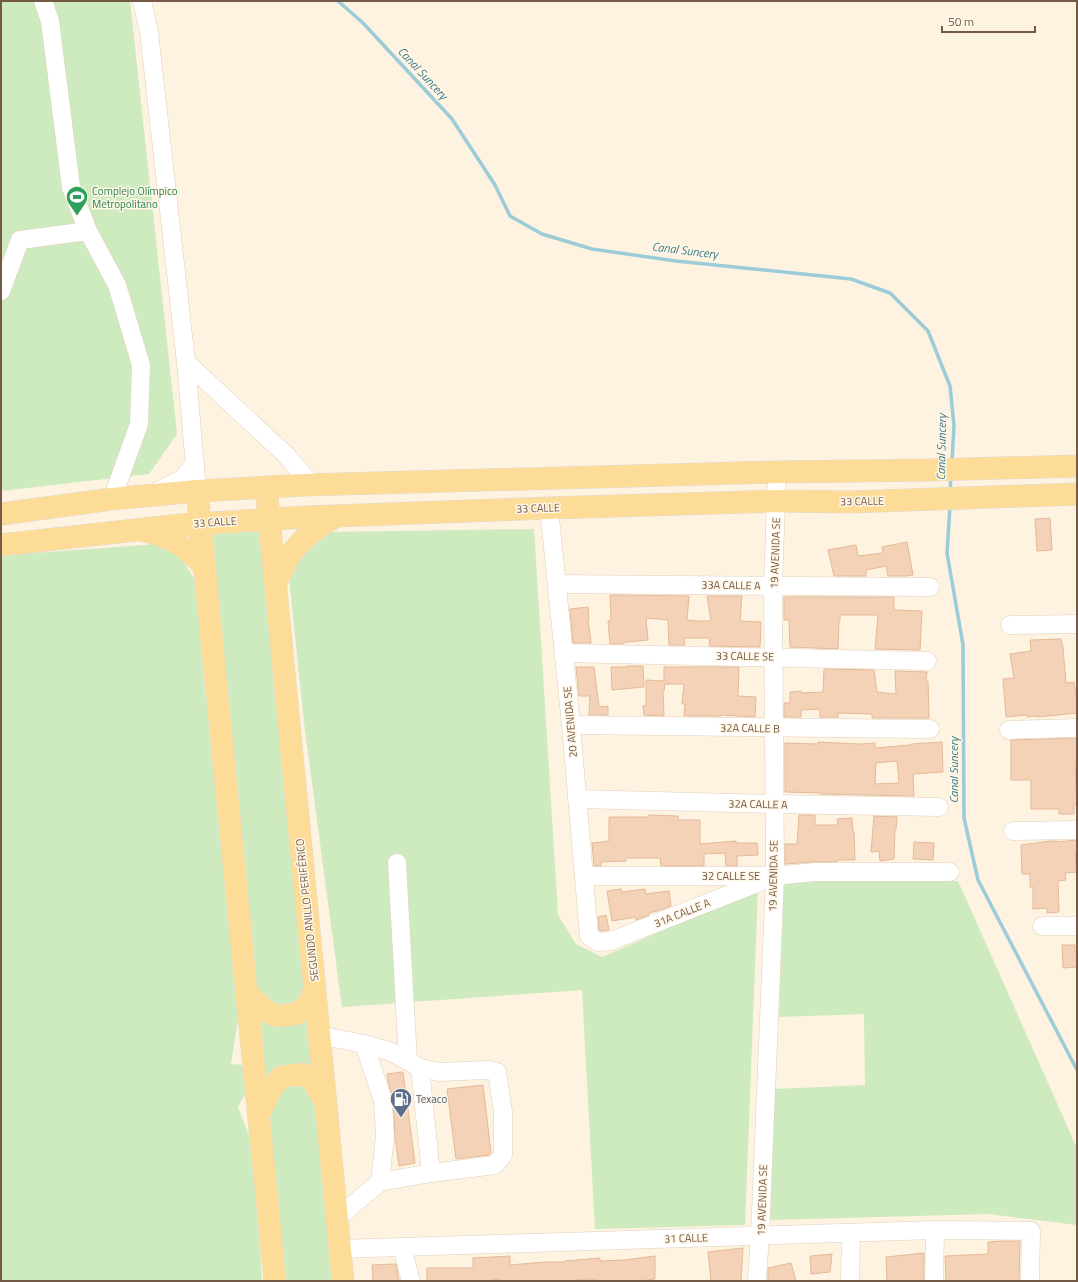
<svg xmlns="http://www.w3.org/2000/svg" width="1078" height="1282" font-family="'Titillium Web',sans-serif">
<style>
.green{fill:#ceeabf}
.lines{fill:none;stroke-linecap:round;stroke-linejoin:round}
.stream{stroke:#9bccd8;stroke-width:3.5}
.building{fill:#f3d2b7;stroke:#e6b997;fill-rule:evenodd}
.minor-casing{stroke:#e1cfbc;stroke-width:19}
.major-casing{stroke:#e0dad7;stroke-width:23}
.minor{stroke:#fff;stroke-width:18}
.major{stroke:#fddc97;stroke-width:22}
.labels{text-anchor:middle;dominant-baseline:central;stroke-width:3;stroke-linejoin:round;paint-order:stroke}
.leisure-label{font-size:11px;fill:#27864d;stroke:#fff7e7;text-anchor:start}
.street-label{font-size:11px;fill:#745947;stroke:#fff7e7}
.service-label{font-size:11px;fill:#4e5e75;stroke:#fff7e7;text-anchor:start}
.water-label{font-size:12px;font-style:italic;fill:#417988;stroke:#fff7e7}
</style>
<rect width="100%" height="100%" fill="#fdf3e0"/>
<g class="green">
<path d="M1 1H130L177 434 149 474 1 491Z"/>
<path d="M266 519 308 1003 277 1014 253 992 202 524Z"/>
<path d="M534 529 558 915 576 944 602 957 758 889 745 1225 595 1229 582 990 342 1007 304 723 288 569 330 532Z"/>
<path d="M157 544 169 549 182 559 195 580 205 694 209 713 239 1014 231 1064 244 1065 247 1090 238 1107 253 1146 262 1281H1V549L9 548 34 553Z"/>
<path d="M784 881H958L1077 1148V1225L988 1214 770 1220 775 1089 865 1085 864 1014 779 1017Z"/>
<path d="M316 1003 323 1084 303 1072 264 1094 257 1008Z"/>
<path d="M300 1081 321 1102 339 1281H284L269 1115 282 1087Z"/>
</g>
<g class="lines">
<g class="stream">
<path d="M338 1 363 23 452 119 495 185 510 216 542 234 592 249 676 261 851 279 890 293 928 331 950 386 954 426 952 462"/>
<path d="M950 492 951 476"/>
<path d="M950 506 947 553 963 645 964 818 978 880 1077 1070"/>
</g>
</g>
<g class="building">
<path d="M1050 518 1052 550 1037 551 1035 519Z"/>
<path d="M907 542 913 575 906 576H888L886 566 866 570V576H834L828 550 856 545 858 556 883 553 882 547Z"/>
<path d="M610 595 689 596 687 620 698 621H711L707 596H742L740 621 761 622 760 647 709 646 710 638H684L685 645H669L668 620 646 618 648 640 627 642 621 644H610L608 621 611 620Z"/>
<path d="M784 597H894V610L922 611 920 650 875 649 878 615H840V621H839L838 649 790 647 789 620H784Z"/>
<path d="M588 607 589 620H588L591 643H573L570 609Z"/>
<path d="M1061 639 1063 648 1066 683 1074 682 1077 702V713L1038 717V716L1027 717V715L1006 717 1003 679 1014 678 1010 654 1031 651 1030 640Z"/>
<path d="M627 666H643L644 687 612 690 611 667H627Z"/>
<path d="M576 667H594L599 707 608 706V715H589L590 696H579Z"/>
<path d="M664 667H739L738 696 756 697 755 717 721 715V716H684L685 704H682L684 684H665L664 691H663L664 716 644 715 643 706 646 705V680L664 681Z"/>
<path d="M824 669 874 670 877 692 896 694 895 671 927 672 926 681H928L929 718H872V714L838 713V717H820V709L801 710V717H784V703H790V692L801 691V693L823 692Z"/>
<path d="M1077 738V762H1075L1077 805H1074V814H1059V809H1031V780H1011V740Z"/>
<path d="M818 742 860 744 875 743V748L911 745V744L942 742 943 772 913 774 914 796 820 794V793L785 792V743L818 744ZM897 761 899 783 875 784 876 763Z"/>
<path d="M649 815 678 816V820H700V844L736 841V843H757L758 855 737 856V866H726L725 853 704 854V866H661L660 858H626V861L601 862V866H594L592 843 609 841V817H648Z"/>
<path d="M799 815H815V825H838L837 819 852 818 853 832H854L855 860H837V862H814L785 864V844H797Z"/>
<path d="M874 816 897 817 896 829H895L894 859 880 861 879 851 871 852Z"/>
<path d="M1077 840V852H1075L1077 872 1065 873 1066 880 1058 881 1059 912 1047 913V908L1033 909V887H1030V874H1022L1021 845 1051 841H1057V842Z"/>
<path d="M914 842 934 843 933 860 913 859Z"/>
<path d="M621 889 622 892 645 889 646 894 669 891 671 906 657 911 649 913V915L636 920V917L612 921 607 891Z"/>
<path d="M606 915 609 930 601 931 599 930 598 917Z"/>
<path d="M1062 945H1075V952H1077V967L1063 968Z"/>
<path d="M403 1072 415 1163 399 1166 395 1138 393 1099 388 1082 387 1074Z"/>
<path d="M483 1085 491 1153 489 1155 456 1159 447 1089Z"/>
<path d="M1002 1241H1020L1019 1281H946L945 1256 988 1254V1242Z"/>
<path d="M743 1248 741 1281H711L708 1252Z"/>
<path d="M924 1253V1281H887L886 1257Z"/>
<path d="M832 1254 830 1272 811 1274 810 1256Z"/>
<path d="M510 1256V1265L545 1262H565V1261L600 1258V1261L624 1260 655 1256V1279L639 1281H603L585 1279 571 1281H506L492 1279V1281H427V1268H473V1258Z"/>
<path d="M791 1263 796 1281H768V1268Z"/>
<path d="M396 1264 399 1281H373L372 1265Z"/>
</g>
<g class="lines">
<g class="minor-casing">
<g id="minor">
<path d="M43 1 50 21 71 187 88 231 117 285 141 365 139 424 112 499"/>
<path d="M142 1 149 32 186 362 197 491"/>
<path d="M1 291 20 240 88 231"/>
<path d="M186 362 286 455 312 485"/>
<path d="M156 492 182 479 195 464"/>
<path d="M549 508 571 725 589 936 598 942 611 941 775 876"/>
<path d="M557 584 930 587"/>
<path d="M1010 625 1077 624"/>
<path d="M564 653 927 661"/>
<path d="M571 725 930 729"/>
<path d="M1009 730 1077 728"/>
<path d="M577 799 774 804 939 807"/>
<path d="M1013 831 1077 830"/>
<path d="M397 863 408 1061"/>
<path d="M584 876H775L814 872H950"/>
<path d="M1042 926H1077"/>
<path d="M319 1035 364 1044 389 1051 408 1061 420 1068 439 1072 488 1070 497 1072 503 1112V1155L495 1165 431 1173 380 1182 337 1218"/>
<path d="M364 1044 383 1100 385 1136 380 1182"/>
<path d="M420 1068 431 1173"/>
<path d="M402 1247 411 1281"/>
<path d="M340 1249 935 1230 1031 1231 1030 1281"/>
<path d="M757 1281 760 1235 775 876 773 586 777 472"/>
<path d="M850 1281 851 1233"/>
<path d="M934 1281 935 1230"/>
</g>
</g>
<g class="major-casing">
<g id="major">
<path d="M266 487 343 1281"/>
<path d="M197 491 275 1281"/>
<path d="M1 514 112 499 197 491 304 485 777 472 931 470 1077 466"/>
<path d="M145 531C171 537 187 547 205 567"/>
<path d="M1 545 180 525 307 517 549 508 777 501 851 502 1077 494"/>
<path d="M276 583C280 574 284 565 289 557 301 539 318 526 337 516"/>
<path d="M247 993 265 1010 276 1016 296 1014 309 1004 315 987"/>
<path d="M259 1114 271 1089 281 1077 303 1074 313 1081 325 1101"/>
</g>
</g>
<use href="#minor" class="minor"/>
<use href="#major" class="major"/>
</g>
<defs>
<g id="stadium-pin" transform="scale(1.15)"><path d="M0 17L-7.5 6A9.5 9.5 0 1 1 7.5 6Z" fill="#2e9e5b" stroke="#fff7e7"/><path d="M0-5a6.5 5 0 1 0 0 10a6.5 5 0 1 0 0-10ZM-3.5-1.8h7v3.6h-7Z" fill="#fff"/></g>
<g id="fuel-pin" transform="scale(1.15)"><path d="M0 17L-7.5 6A9.5 9.5 0 1 1 7.5 6Z" fill="#5c6f8a" stroke="#fff7e7"/><path d="M-5.5-6h7V0h2V4h1.3V-2.5L3-4.5l.8-.8L6-3V5H2.5V1h-1V6h-7ZM-4.2-4.7v3.2H.2V-4.7Z" fill="#fff"/></g>
</defs>
<g fill-rule="evenodd">
<use href="#stadium-pin" x="77" y="197"/>
<use href="#fuel-pin" x="401" y="1099"/>
</g>
<g class="labels">
<g class="leisure-label">
<text x="92" y="191">Complejo Olímpico<tspan x="92" dy="13">Metropolitano</tspan></text>
</g>
<g class="street-label">
<text transform="translate(862 501) rotate(-1)">33 CALLE</text>
<text transform="translate(538 508) rotate(-2)">33 CALLE</text>
<text transform="translate(215 522) rotate(-4)">33 CALLE</text>
<text transform="translate(775 553) rotate(-88)">19 AVENIDA SE</text>
<text transform="translate(731 585) rotate(1)">33A CALLE A</text>
<text transform="translate(745 656) rotate(1)">33 CALLE SE</text>
<text transform="translate(570 722) rotate(-95)">20 AVENIDA SE</text>
<text transform="translate(750 728) rotate(1)">32A CALLE B</text>
<text transform="translate(758 804) rotate(1)">32A CALLE A</text>
<text x="731" y="876">32 CALLE SE</text>
<text transform="translate(773 876) rotate(-89)">19 AVENIDA SE</text>
<text transform="translate(307 910) rotate(-96)">SEGUNDO ANILLO PERIFÉRICO</text>
<text transform="translate(682 913) rotate(-22)">31A CALLE A</text>
<text transform="translate(762 1200) rotate(-88)">19 AVENIDA SE</text>
<text transform="translate(686 1238) rotate(-2)">31 CALLE</text>
</g>
<g class="service-label">
<text x="416" y="1099">Texaco</text>
</g>
<g class="water-label">
<text transform="translate(423 73) rotate(47)">Canal Suncery</text>
<text transform="translate(685 250) rotate(7)">Canal Suncery</text>
<text transform="translate(941 447) rotate(-89)">Canal Suncery</text>
<text transform="translate(953 770) rotate(-90)">Canal Suncery</text>
</g>
</g>
<rect width="1078" height="1282" fill="none" stroke="#745947" stroke-width="4"/>
<path d="M942 26v6h93v-6" fill="none" stroke="#745947" stroke-width="2"/>
<text x="948" y="26" font-size="12" fill="#745947" stroke="#fff7e7" stroke-width="3" paint-order="stroke">50 m</text>
</svg>
